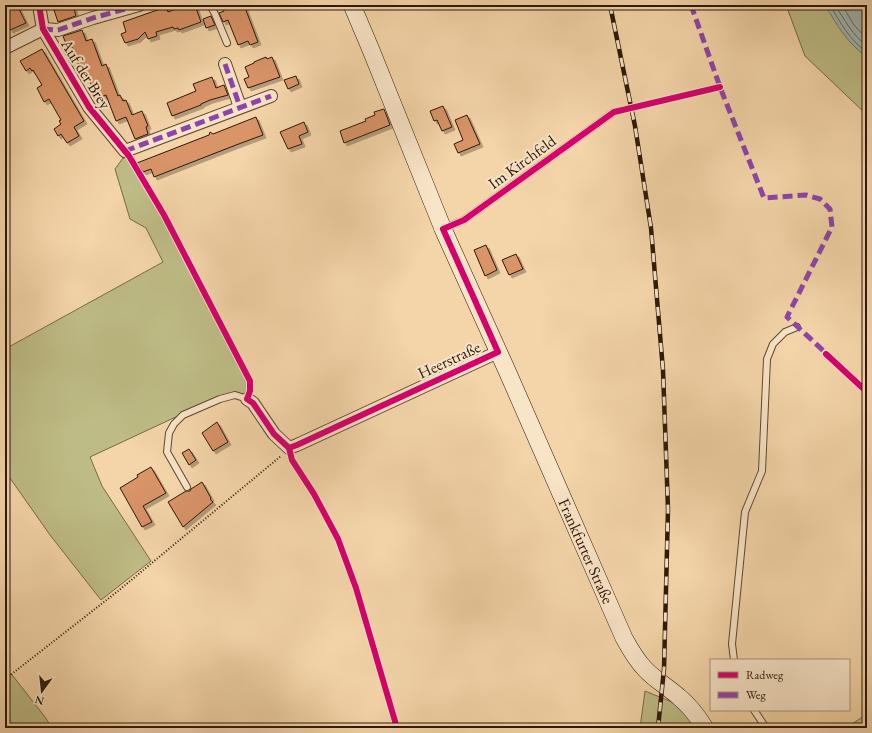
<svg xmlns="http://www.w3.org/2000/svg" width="872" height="733" font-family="'EB Garamond',serif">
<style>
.green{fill:#bebc86;stroke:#766a48}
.water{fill:#9eb7b0;stroke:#71776d}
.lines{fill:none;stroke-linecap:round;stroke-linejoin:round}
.shore{stroke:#66685c;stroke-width:1}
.building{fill:#d99468;stroke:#2d1809;filter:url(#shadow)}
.service-casing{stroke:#5f4731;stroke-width:8}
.minor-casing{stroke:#5f4731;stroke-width:14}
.secondary-casing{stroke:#2d1809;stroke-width:18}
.path{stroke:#2d1809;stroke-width:2;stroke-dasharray:1 2;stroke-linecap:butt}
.service{stroke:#f8e4c7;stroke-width:6}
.minor{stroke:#f8e4c7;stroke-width:12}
.secondary{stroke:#f8e4c7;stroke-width:17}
.rail-casing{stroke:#2d1809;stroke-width:4.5}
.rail{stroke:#f8e4c7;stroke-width:3;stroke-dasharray:9;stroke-linecap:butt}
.quiet{stroke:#8e44ad;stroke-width:5;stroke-dasharray:10 5;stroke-linecap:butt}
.cycleway-casing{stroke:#f8e4c7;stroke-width:8}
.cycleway{stroke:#d6006c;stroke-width:6}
.labels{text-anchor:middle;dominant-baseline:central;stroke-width:4;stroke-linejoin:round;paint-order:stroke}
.street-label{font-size:16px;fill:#2d1809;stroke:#f8e4c7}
</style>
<defs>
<filter id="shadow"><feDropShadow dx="3" dy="3" stdDeviation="0" flood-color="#0004"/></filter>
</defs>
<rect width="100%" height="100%" fill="#f4d5a9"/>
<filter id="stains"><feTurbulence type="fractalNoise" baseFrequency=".005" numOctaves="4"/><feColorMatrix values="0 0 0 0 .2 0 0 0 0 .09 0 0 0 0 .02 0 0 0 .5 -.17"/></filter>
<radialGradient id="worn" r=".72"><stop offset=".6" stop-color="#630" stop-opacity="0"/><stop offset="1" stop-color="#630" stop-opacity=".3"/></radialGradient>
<g class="green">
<path d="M786 5H867V115L805 56Z"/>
<path d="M128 157 161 216 248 381 249 390 246 397 237 394 180 415 90 457 102 486 151 561 101 600 50 535 5 471V349L163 262 146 228 130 219 115 169 123 158Z"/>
<path d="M5 669 13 676 45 717 52 728H5Z"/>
<path d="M645 691 682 706 695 728H640Z"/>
<path d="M867 714V728H846Z"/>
</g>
<path class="water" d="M825 5H867V57C847 43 837 25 825 5Z"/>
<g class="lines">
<g class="shore">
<path d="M830 5C840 22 850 41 867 52"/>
<path d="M835 5C844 19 853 36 867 46"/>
<path d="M842 5 854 25 867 39"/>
</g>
</g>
<g class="building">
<path d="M15 5H17L26 23 10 30 5 20V10Z"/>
<path d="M67 5H73L76 16 58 22 54 10Z"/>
<path d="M186 5H195L201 22 179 30 178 28 174 29 173 27 156 32 157 36 148 39 145 32 138 39 125 43 121 34 126 32 123 22 166 7 168 12Z"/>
<path d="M222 5H244L258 42 250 45 248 41 238 45 228 20 223 22 219 13 224 11Z"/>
<path d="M211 16 215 25 206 28 203 19Z"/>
<path d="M82 30 86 41 92 39 102 66 106 64 118 96 120 95 123 101 126 100 132 115 142 111 148 126 146 127 148 134 135 139 126 117 116 121 106 95 97 99 86 72 82 74 72 47 68 49 63 36Z"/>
<path d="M42 49 84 121 74 127 79 136 67 143 61 134 58 136 54 129 61 124 59 121 61 120 49 99 44 102 37 88 42 85 33 70 32 71 30 68 26 71 20 61Z"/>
<path d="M266 57 267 59 272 57 280 77 248 88 244 79 249 77 245 67 254 63V62Z"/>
<path d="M296 76 299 84 288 89 284 80Z"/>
<path d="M212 77 216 88 224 85 228 95 210 100 201 104V105L172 116 167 103 196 91 193 84Z"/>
<path d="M443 106 452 127 442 131 437 120 434 121 430 111Z"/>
<path d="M384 109 390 125 344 143 340 131 366 121 365 119 375 115 374 112Z"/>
<path d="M467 115 480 144 458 153 454 144 463 140 455 120Z"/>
<path d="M256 117 263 135 236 145 154 177 151 169 143 172 137 163 209 135 210 132 213 134Z"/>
<path d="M304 122 308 132 299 136 302 144 288 149 280 132Z"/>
<path d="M486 245 497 270 485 276 474 250Z"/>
<path d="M516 254 523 269 509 275 502 260Z"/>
<path d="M217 422 228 442 213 451 202 433Z"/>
<path d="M189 449 196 460 189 465 182 453Z"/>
<path d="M151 467 166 493 143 506 152 522 142 527 120 488 138 477 137 475Z"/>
<path d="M202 482 211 498 210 499 213 502 183 527 168 502 186 491H190L191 489Z"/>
</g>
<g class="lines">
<g class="service-casing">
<g id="service">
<path d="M210 5 215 14 227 43"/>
<path d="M445 228 464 220 614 112"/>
<path d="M187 487 167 452 169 433 174 424 183 415 220 399 235 395 247 399"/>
<path d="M734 660 732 644 745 512 762 471 767 359 773 344 785 332 797 327"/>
<path d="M754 710 764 725 765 728"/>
</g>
</g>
<g class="minor-casing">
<g id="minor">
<path d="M39 5 43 29 89 107 125 151 271 96"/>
<path d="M5 48 43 29 58 30 93 18 139 5"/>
<path d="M225 64 240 107"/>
<path d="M247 399 253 403 274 434 289 448 297 445 498 352"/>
</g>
</g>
<g class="secondary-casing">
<path id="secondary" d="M352 5 371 50 443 229 508 373 624 638C630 649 636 660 645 669 655 680 668 687 679 697 689 705 698 717 705 728"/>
</g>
<path class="path" d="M5 681 13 673 118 591 281 456"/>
<use href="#service" class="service"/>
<use href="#minor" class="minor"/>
<use href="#secondary" class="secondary"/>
<g class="rail-casing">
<path id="rail" d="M610 5 635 126 651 228 663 370 668 509 664 669 658 728"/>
</g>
<use href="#rail" class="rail"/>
<g class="quiet">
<path d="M691 5 720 87 764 198 806 195 820 199 830 209 832 227 787 317 828 355"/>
<path d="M43 29 58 30 93 18 139 5"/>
<path d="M225 64 240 107"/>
<path d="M125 151 271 96"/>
</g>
<g class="cycleway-casing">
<g id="cycleway">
<path d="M39 5 43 29 89 107 129 156 164 215 250 381V391L247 399 253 403 274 434 289 448 292 460 314 494 338 539 356 588 397 728"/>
<path d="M826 354 867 392"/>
<path d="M289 448 297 445 498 352 443 229 464 220 614 112 720 87"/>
</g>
</g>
<use href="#cycleway" class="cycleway"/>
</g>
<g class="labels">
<g class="street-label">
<text transform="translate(86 74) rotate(58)">Auf der Brey</text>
<text transform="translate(522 162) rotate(-36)">Im Kirchfeld</text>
<text transform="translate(449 360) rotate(-25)">Heerstraße</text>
<text transform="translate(586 551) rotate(66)">Frankfurter Straße</text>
</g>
</g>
<rect width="872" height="733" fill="none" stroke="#f4d5a9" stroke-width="20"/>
<rect x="6" y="6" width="860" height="721" fill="none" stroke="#2d1809" stroke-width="2"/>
<rect x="10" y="10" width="852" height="713" fill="none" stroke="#2d1809"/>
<rect x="710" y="659" width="140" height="52" fill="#f8e4c7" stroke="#a7927b"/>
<rect x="718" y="672" width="20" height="6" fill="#d6006c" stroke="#a7927b"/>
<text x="746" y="679" font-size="12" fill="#2d1809">Radweg</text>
<rect x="718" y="692" width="20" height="6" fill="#8e44ad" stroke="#a7927b"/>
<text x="746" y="699" font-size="12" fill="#2d1809">Weg</text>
<g transform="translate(42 691) rotate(195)" stroke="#f8e4c7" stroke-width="3" paint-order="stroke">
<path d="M0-3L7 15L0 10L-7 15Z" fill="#2d1809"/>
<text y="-6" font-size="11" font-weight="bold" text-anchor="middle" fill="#2d1809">N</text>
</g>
<rect width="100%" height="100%" filter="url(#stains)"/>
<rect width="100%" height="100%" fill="url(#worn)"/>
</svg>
